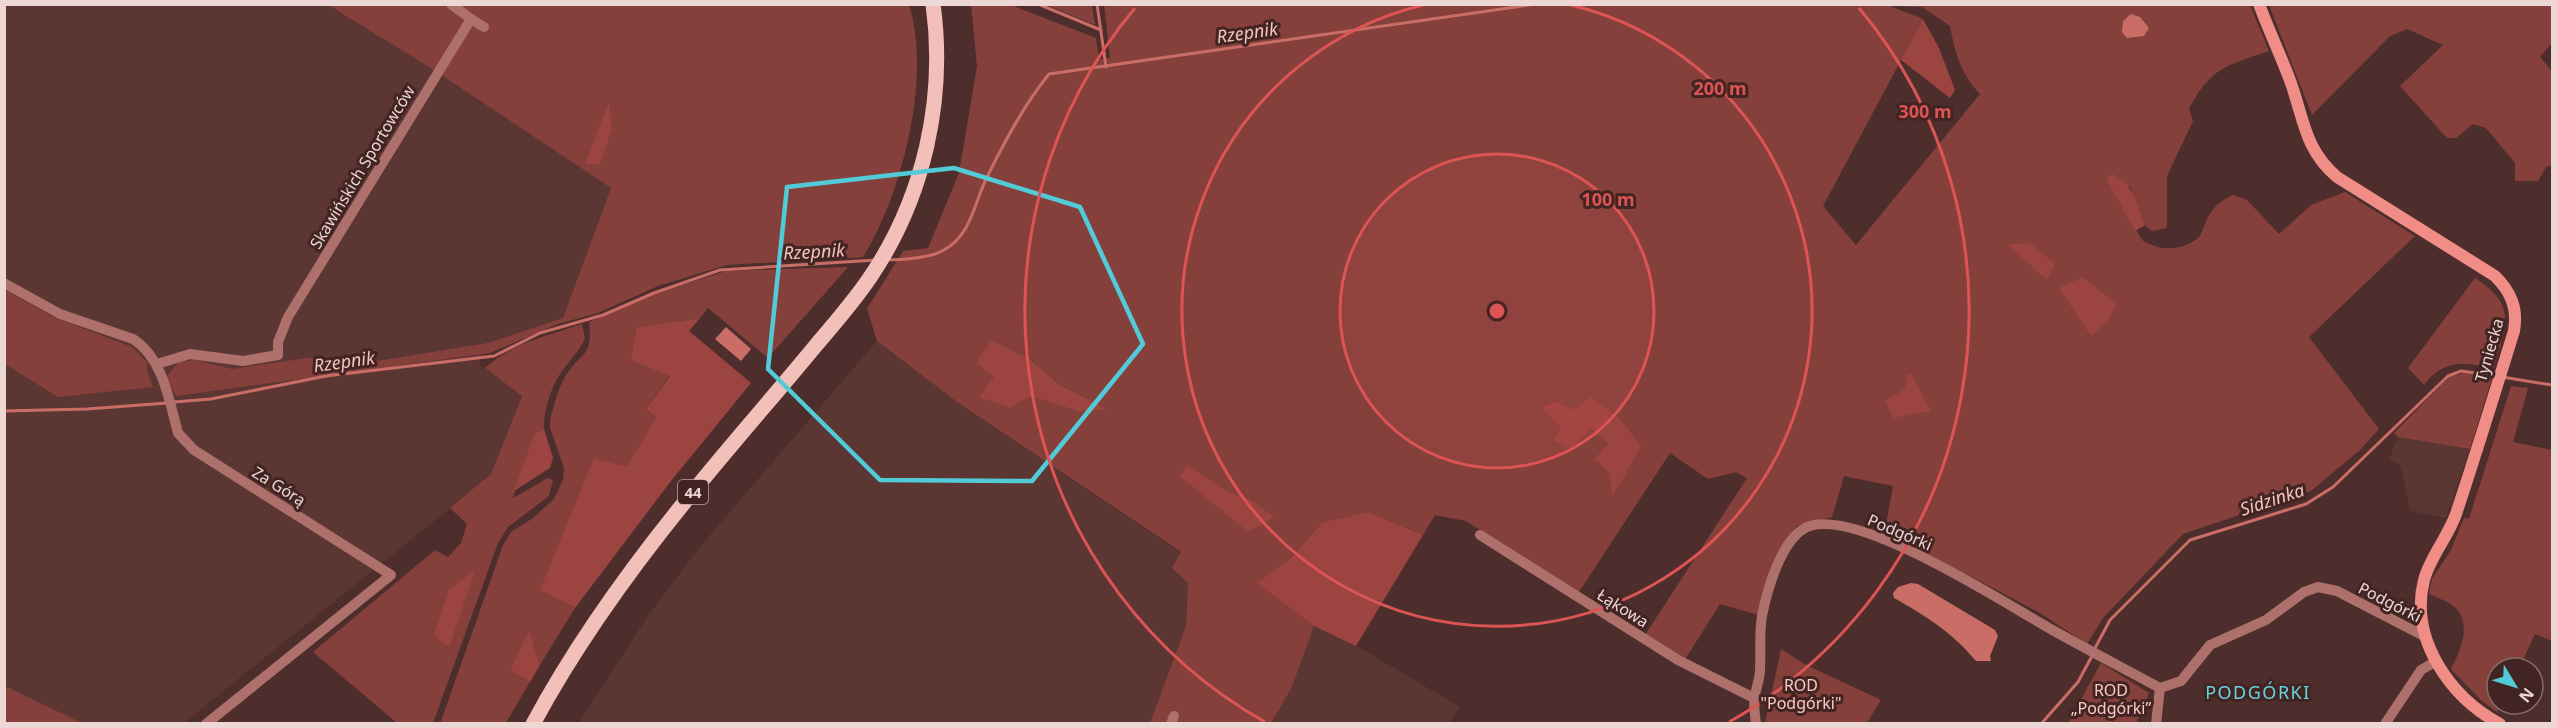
<svg xmlns="http://www.w3.org/2000/svg" width="2557" height="728" font-family="'Noto Sans',sans-serif">
<style>
.built{fill:#5c3633}
.green{fill:#85403c;fill-rule:evenodd}
.forest{fill:#9c4440}
.water{fill:#ca6d67}
.lines{fill:none;stroke-linecap:round;stroke-linejoin:round}
.stream{stroke:#ca6d67;stroke-width:3}
.street{stroke:#ae706b;stroke-width:10}
.secondary{stroke:#f08d86;stroke-width:12}
.primary{stroke:#f3bfb9;stroke-width:15}
.marked{fill:none;stroke:#52cbd8;stroke-width:4.5;stroke-linejoin:round}
.ring{fill:none;stroke:#dc5453;stroke-width:3}
.labels{text-anchor:middle;dominant-baseline:central;stroke-width:6;stroke-linejoin:round;paint-order:stroke}
.shield{fill:#422422;stroke:#b9a19f;stroke-width:1.5}
.shield-label{font-size:15px;font-weight:bold;fill:#ecd7d5}
.street-label{font-size:16px;fill:#ecd7d5;stroke:#422422}
.park-label{font-size:16px;fill:#fcc8c3;stroke:#422422}
.water-label{font-size:18px;font-style:italic;fill:#f5c2bd;stroke:#422422}
.neighbourhood-label{font-size:18px;letter-spacing:1.5px;fill:#68d4df;stroke:#422422}
.centre{fill:#dc5453;stroke:#422422;stroke-width:3}
.ring-label{font-size:18px;text-anchor:middle;font-weight:bold;fill:#dc5453;stroke:#422422;stroke-width:6;stroke-linejoin:round;paint-order:stroke}
</style>
<rect width="100%" height="100%" fill="#4d2e2c"/>
<g class="built">
<path d="M4 5H327L429 67 611 188 563 318 488 343 479 364 522 396 491 475 184 723H82L5 686Z"/>
<path d="M877 341 957 402 1181 553 1188 583 1186 626 1150 723 578 724 649 614 704 542Z"/>
<path d="M2398 437 2470 449 2446 518 2410 511 2401 466 2389 459Z"/>
<path d="M1314 626 1357 646 1460 707 1450 723 1272 724 1292 687Z"/>
</g>
<g class="green">
<path d="M971 4 1011 5 1096 38 1099 59 1110 58 1104 4 2250 5 2269 51C2226 66 2211 67 2189 109L2193 121 2167 176V228L2152 231 2145 225 2130 187 2106 178 2142 240C2160 252 2183 251 2199 237 2202 234 2203 228 2205 224 2210 210 2219 201 2233 195L2247 200 2279 234 2311 205 2345 192 2415 236 2309 337 2379 429 2360 450 2311 491 2183 534 2103 618 2087 644 2040 613 1885 531 1893 486 1844 476 1832 517 1797 526 1789 536 1759 615 1720 604 1684 661 1645 635 1747 478 1736 472 1708 479 1670 453 1579 592 1466 521 1435 515 1423 535 1369 512 1322 522 1291 558 1258 583 1314 626 1292 687 1271 724 1150 723 1186 626 1188 583 1172 568 1181 552 957 402 877 341 867 309 903 251 928 248 959 173 977 66ZM1890 6 1922 7 1950 26C1955 53 1961 74 1980 94L1856 245 1823 206 1923 19ZM1032 361 1060 385 1106 408 1080 412 1030 396 980 397 995 377ZM1556 401 1640 445 1614 496 1609 472 1608 443 1591 429 1553 440 1561 428 1540 408Z"/>
<path d="M328 5H909C932 76 902 195 863 257L727 265 658 286 598 313 558 324 490 353 176 396 166 377 179 362 195 360 232 369 314 357 316 371 488 343 563 318 611 188 429 67Z"/>
<path d="M1047 5H1092L1095 25Z"/>
<path d="M2269 5H2552V43L2540 57 2552 71V165L2546 167 2538 181H2515V163L2486 128 2473 124 2456 138H2447L2400 86 2443 45 2407 29 2390 36 2312 115Z"/>
<path d="M848 267 768 358 708 308 700 318 637 327 670 375 646 409 656 417 627 468 594 459 541 590 575 608 540 665 529 632 510 670 530 682 506 723 440 724 503 545 511 532 533 518 554 499 563 480 564 468 550 428V420C554 406 558 388 566 375 582 351 593 357 589 322L658 293 726 271Z"/>
<path d="M2475 278C2518 306 2506 324 2494 368 2464 363 2445 358 2424 385L2408 368Z"/>
<path d="M4 289 53 317 132 347 147 362V372L153 387 58 397 5 364Z"/>
<path d="M582 324 585 338C579 352 569 361 560 374 551 388 543 412 544 429L534 434 513 498 548 478 553 480 549 496 508 527 498 543 433 723H397L313 652 435 550 448 557 461 543 467 524 450 508 491 474 522 396 485 368C510 344 549 335 582 324Z"/>
<path d="M2464 373 2492 378 2470 449 2398 437 2394 433 2449 377Z"/>
<path d="M2511 386 2528 388 2513 442 2552 450V641L2535 634 2519 668H2497V704H2501L2497 712 2481 700 2451 669C2461 650 2474 620 2451 604 2444 600 2436 597 2429 594L2432 579 2451 550 2464 518 2469 519Z"/>
<path d="M1781 649 1806 665 1881 700 1867 723H1765Z"/>
<path d="M2101 663 2149 693 2136 723H2068Z"/>
<path d="M4 686H5L82 723H5Z"/>
</g>
<g class="forest">
<path d="M1923 19 1939 48 1955 90 1950 98 1901 60Z"/>
<path d="M609 102 612 129 600 164H585Z"/>
<path d="M2112 174C2133 182 2137 205 2145 225L2135 231 2106 178Z"/>
<path d="M2030 243 2055 264 2047 280 2008 245Z"/>
<path d="M2083 277 2116 304 2109 319 2091 336 2059 288Z"/>
<path d="M700 318 689 331 751 383 671 481 575 608 540 590 594 458 627 467 656 417 646 409 670 376 631 360 637 327Z"/>
<path d="M992 340 1032 361 1060 385 1108 409 1080 412 1030 396 1010 408 979 397 994 377 976 363Z"/>
<path d="M1911 374 1931 411 1893 418 1885 401 1905 389 1907 375Z"/>
<path d="M1591 397 1620 419 1641 446 1613 497 1609 472 1595 459 1608 443 1591 429 1571 449 1553 440 1561 428 1540 408 1556 401 1574 410Z"/>
<path d="M544 429 553 458 550 468 514 491 534 434Z"/>
<path d="M1187 465 1225 490 1251 500 1274 517 1248 532 1180 476Z"/>
<path d="M1369 512 1423 535 1356 646 1314 626 1257 583 1291 558 1322 522Z"/>
<path d="M475 571 449 647 434 635 449 589Z"/>
<path d="M529 631 540 665 530 682 510 670Z"/>
</g>
<g class="water">
<path d="M2131 14 2140 17 2149 28 2144 36 2127 38 2122 32 2123 21Z"/>
<path d="M726 327 751 349 741 361 715 339Z"/>
<path d="M1911 583 1918 584 1995 630 1998 636 1990 656 1991 661H1976C1953 633 1926 616 1894 598L1893 593 1898 587Z"/>
</g>
<g class="lines">
<g class="stream">
<path d="M1038 4 1101 30"/>
<path d="M1097 4 1106 67"/>
<path d="M886 260C901 260 931 258 944 250 972 234 974 203 987 177 1005 141 1024 105 1049 74L1536 4"/>
<path d="M2502 377 2552 385"/>
<path d="M174 402 211 399 326 376 494 356 540 333 603 315 654 293 720 270 876 260"/>
<path d="M4 411 87 409 167 403"/>
<path d="M2094 650 2110 620 2190 540 2306 504 2333 487 2448 376 2461 371 2496 376"/>
<path d="M2041 724 2078 682 2092 656"/>
</g>
<g class="street">
<path d="M471 19 484 27"/>
<path d="M4 283 60 314 133 339C163 358 169 400 178 433L194 450 391 575 206 724"/>
<path d="M157 364 190 354 243 361 278 355V342L288 317 471 19 451 4"/>
<path d="M1480 535 1678 660 1754 698"/>
<path d="M1171 724 1174 716"/>
<path d="M1756 724C1755 715 1753 705 1755 696 1756 687 1760 679 1760 670 1761 652 1759 633 1762 616 1767 590 1781 541 1805 528 1854 503 2010 607 2056 632 2090 651 2125 669 2160 688"/>
<path d="M2156 724 2160 688 2181 681 2210 645 2266 620 2304 592 2318 587 2337 591 2426 637"/>
<path d="M2385 724 2421 670 2435 662"/>
</g>
<path class="secondary" d="M2259 4C2269 31 2281 56 2291 83 2304 120 2305 150 2337 177L2495 276C2511 292 2518 308 2514 331 2495 392 2476 454 2456 514 2448 537 2430 557 2424 580 2409 639 2450 697 2500 724"/>
<path class="primary" d="M533 724C577 642 633 565 692 493 733 442 776 394 817 344 836 322 855 300 871 276 924 197 946 99 933 4"/>
</g>
<path class="marked" d="M954 168 1080 207 1143 344 1032 481 880 480 768 369 787 187Z"/>
<circle cx="1497" cy="311" r="157" fill="#dc5453" fill-opacity=".12"/>
<g class="ring">
<circle cx="1497" cy="311" r="157"/>
<path d="M1571 5A315 315 0 1 1 1423 5"/>
<path d="M1265 722A472 472 0 0 1 1135 8M1859 8A472 472 0 0 1 1729 722"/>
</g>
<g class="labels">
<rect class="shield" x="678" y="480" width="30" height="24" rx="4.5"/>
<g class="shield-label">
<text x="693" y="492">44</text>
</g>
<g class="street-label">
<text transform="translate(362 167) rotate(-59)">Skawińskich Sportowców</text>
<text transform="translate(2489 350) rotate(-74)">Tyniecka</text>
<text transform="translate(279 486) rotate(32)">Za Górą</text>
<text transform="translate(1900 532) rotate(23)">Podgórki</text>
<text transform="translate(2390 602) rotate(27)">Podgórki</text>
<text transform="translate(1623 608) rotate(32)">Łąkowa</text>
</g>
<g class="park-label">
<text x="1801" y="685">ROD<tspan x="1801" dy="18">"Podgórki"</tspan></text>
<text x="2111" y="690">ROD<tspan x="2111" dy="18">„Podgórki”</tspan></text>
</g>
<g class="water-label">
<text transform="translate(1247 32) rotate(-8)">Rzepnik</text>
<text transform="translate(814 251) rotate(-3)">Rzepnik</text>
<text transform="translate(344 361) rotate(-8)">Rzepnik</text>
<text transform="translate(2272 499) rotate(-18)">Sidzinka</text>
</g>
<g class="neighbourhood-label">
<text x="2258" y="692">PODGÓRKI</text>
</g>
</g>
<circle cx="1497" cy="311" r="9" class="centre"/>
<g class="ring-label">
<text x="1720" y="95">200 m</text>
<text x="1925" y="118">300 m</text>
<text x="1608" y="206">100 m</text>
</g>
<rect width="2557" height="728" fill="none" stroke="#ecd7d5" stroke-width="12"/>
<g transform="translate(2515 686) rotate(128)"><circle r="28" fill="#422422" stroke="#866c6a" stroke-width="1.5"/>
<path d="M0-4.5L10 22L0 15L-10 22Z" fill="#52cbd8"/>
<text y="-9" font-size="16" font-weight="bold" text-anchor="middle" fill="#ecd7d5">N</text>
</g>
</svg>
